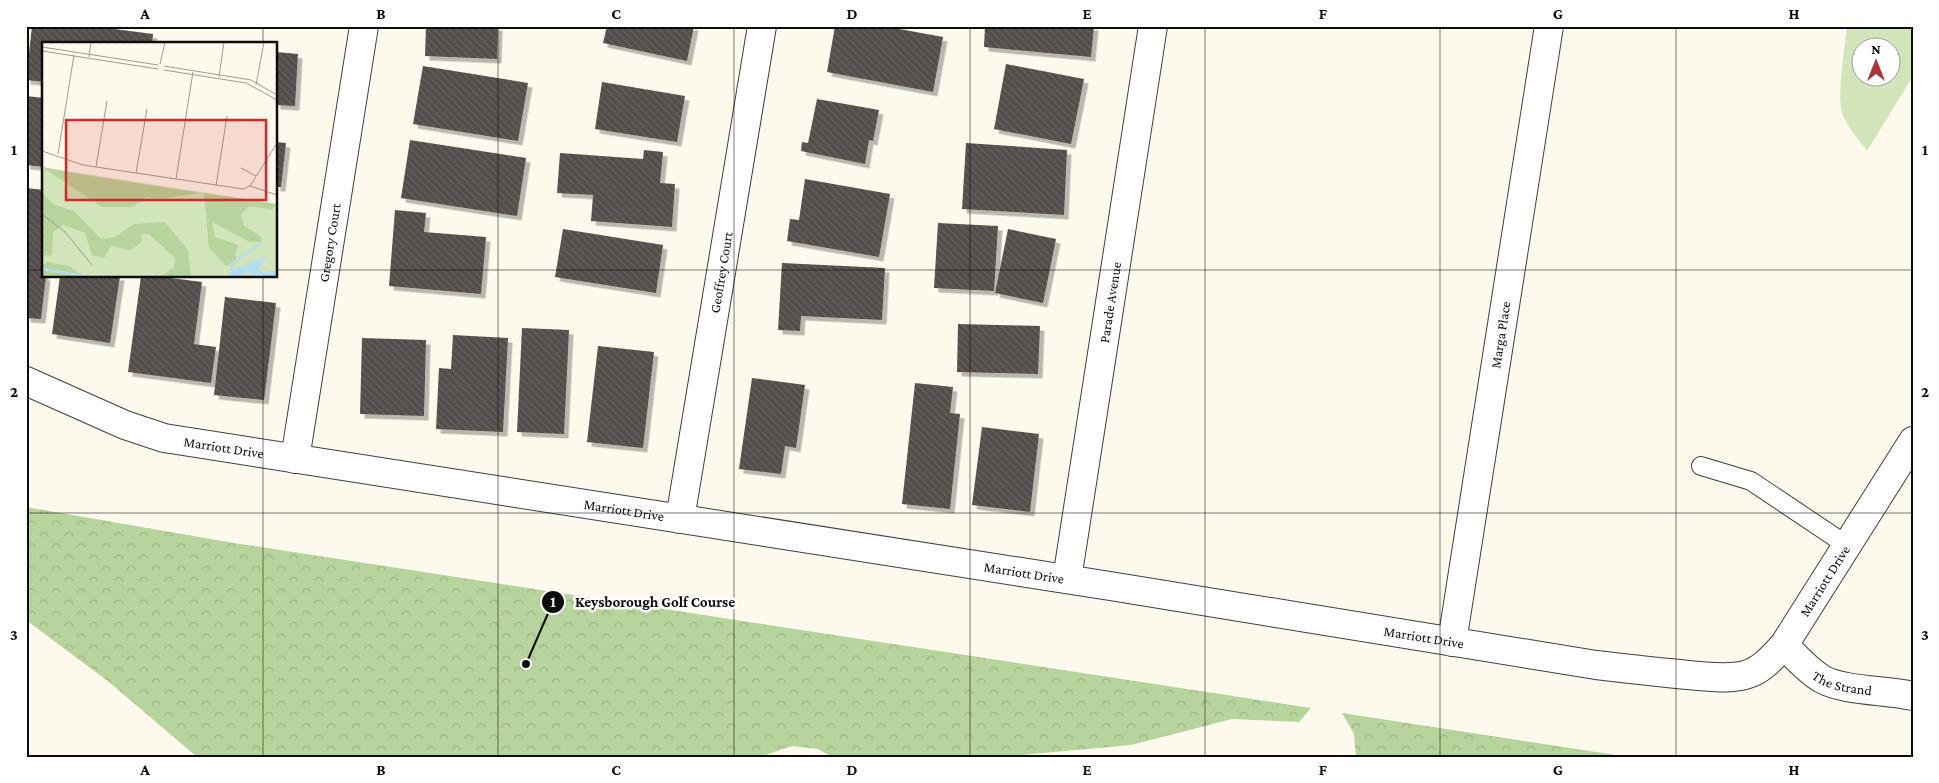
<svg xmlns="http://www.w3.org/2000/svg" width="1939" height="783" font-family="'Crimson Pro',serif">
<style>
.grass{fill:#d1e4ba;fill-rule:evenodd}
.forest{fill:url(#forest-crowns)}
.building{fill:url(#building-back-hatch);filter:url(#shadow)}
.lines{fill:none;stroke-linecap:round;stroke-linejoin:round}
.service-casing{stroke:#3f3f3f;stroke-width:20}
.minor-casing{stroke:#3f3f3f;stroke-width:30}
.service{stroke:#fff;stroke-width:18}
.minor{stroke:#fff;stroke-width:28}
.grid{fill:none;stroke:#0c0c0c;stroke-width:1;stroke-opacity:0.55}
.labels{text-anchor:middle;dominant-baseline:central;stroke-width:5;stroke-linejoin:round;paint-order:stroke}
.street-label{font-size:14px;fill:#0c0c0c;stroke:#fff}
.inset-river{fill:none;stroke:#b6dcf0;stroke-width:2.5}
.inset-road{fill:none;stroke:#9d9b93;stroke-width:1}
.view{fill:#d62828;fill-opacity:0.15;stroke:#d62828;stroke-width:2.5}
.inset-edge{fill:none;stroke:#0c0c0c;stroke-width:2.5}
.leader{fill:none;stroke:#0c0c0c;stroke-width:2}
.callout-dot{fill:#0c0c0c;stroke:#fff;stroke-width:2}
.mark-label{font-size:15px;text-anchor:middle;font-weight:bold;fill:#fff}
.callout-label{font-size:15px;text-anchor:middle;font-weight:bold;fill:#0c0c0c;stroke:#fff;stroke-width:5;stroke-linejoin:round;paint-order:stroke}
.neatline{fill:none;stroke:#0c0c0c;stroke-width:2}
.grid-label{font-size:16px;text-anchor:middle;font-weight:bold;fill:#0c0c0c}
</style>
<defs>
<pattern id="forest-crowns" width="20" height="18" patternUnits="userSpaceOnUse" patternTransform="scale(1.25)"><rect width="20" height="18" fill="#b6d49b"/><path d="M2 6a3 3 0 1 1 6 0M12 15a3 3 0 1 1 6 0" fill="none" stroke="#9bb584"/></pattern>
<pattern id="building-back-hatch" width="6" height="6" patternUnits="userSpaceOnUse" patternTransform="scale(1.25)"><rect width="6" height="6" fill="#544d4a"/><path d="M-1 5l2 2M0 0l6 6M5-1l2 2" fill="none" stroke="#686260"/></pattern>
<filter id="shadow"><feDropShadow dx="4.5" dy="4.5" stdDeviation="0" flood-color="#0004"/></filter>
</defs>
<rect width="100%" height="100%" fill="#fdfaed"/>
<path class="grass" d="M1847 26H1913V76L1867 151C1858 139 1846 126 1842 112 1837 94 1845 46 1847 26ZM1862 48H1892V78H1862Z"/>
<g class="forest">
<path d="M26 507 234 543 1311 708 1299 722 1232 719 1131 745 1001 757H832L818 749 792 746 760 757H197L109 682 26 620Z"/>
<path d="M1342 713 1629 757H1356L1354 734Z"/>
</g>
<g class="building">
<path d="M32 26H91L153 34 152 44H44V82L26 80Z"/>
<path d="M426 26H498L497 59 425 56Z"/>
<path d="M607 26H694L687 61 603 43Z"/>
<path d="M835 26H883L943 37 933 92 827 72Z"/>
<path d="M985 26H1094L1091 57 984 47Z"/>
<path d="M276 52 298 54 295 106 276 105Z"/>
<path d="M1006 64 1084 79 1071 144 994 129Z"/>
<path d="M423 66 528 83 518 141 413 124Z"/>
<path d="M602 82 685 96 677 142 595 129Z"/>
<path d="M26 96 44 98V167L26 165Z"/>
<path d="M817 99 879 110 873 141 869 140 865 164 801 151 802 142 808 143Z"/>
<path d="M410 140 526 158 517 216 401 198Z"/>
<path d="M276 142 286 143 281 187H276Z"/>
<path d="M966 143 1067 150 1064 215 962 209Z"/>
<path d="M644 150 663 152 660 183 675 184 672 227 591 221 593 195 557 193 560 153 643 159Z"/>
<path d="M805 179 890 194 879 257 787 241 790 219 799 220Z"/>
<path d="M26 188 44 190V276H46L41 319 26 318Z"/>
<path d="M395 210 426 213 424 232 486 237 481 294 389 286Z"/>
<path d="M938 223 998 226 994 291 934 288Z"/>
<path d="M563 229 663 245 656 293 555 277Z"/>
<path d="M1008 229 1056 239 1043 303 995 293Z"/>
<path d="M782 263 885 268 882 320 801 316 800 331 778 330Z"/>
<path d="M60 276H120L110 343 52 334Z"/>
<path d="M141 276H155L202 282 194 344 216 347 211 383 128 372Z"/>
<path d="M225 297 276 303 264 400 214 395Z"/>
<path d="M958 324 1040 326 1038 374 957 372Z"/>
<path d="M522 328 569 330 564 434 517 432Z"/>
<path d="M453 335 508 338 503 432 436 429 439 368 451 369Z"/>
<path d="M362 338 426 340 424 416 360 414Z"/>
<path d="M598 346 654 352 643 448 587 442Z"/>
<path d="M752 378 805 385 796 448 785 446 781 474 739 469Z"/>
<path d="M915 383 953 387 950 413 960 414 950 509 902 504Z"/>
<path d="M982 427 1039 434 1030 512 972 505Z"/>
</g>
<g class="lines">
<g class="service-casing">
<path id="service" d="M1701 466 1751 481 1848 546"/>
</g>
<g class="minor-casing">
<g id="minor">
<path id="s1" d="M26 381 125 425 164 438 1110 586 1596 665C1631 669 1665 673 1699 676 1714 677 1730 679 1745 675 1761 671 1773 657 1784 645L1913 441"/>
<path id="s2" d="M295 459 364 26"/>
<path id="s3" d="M680 519 762 26"/>
<path id="s4" d="M1067 579 1153 26"/>
<path id="s5" d="M1452 642 1549 26"/>
<path id="s6" d="M1784 645C1796 657 1807 670 1822 679 1843 691 1887 690 1913 696"/>
</g>
</g>
<use href="#service" class="service"/>
<use href="#minor" class="minor"/>
</g>
<path class="grid" d="M263 26V44M498 26V757M734 26V757M970 26V757M1205 26V757M1440 26V757M1676 26V757M26 270H44M276 270H1913M263 276V757M26 513H1913"/>
<g class="labels">
<g class="street-label">
<text stroke="none"><textPath href="#s2" startOffset="219">Gregory Court</textPath></text>
<text stroke="none"><textPath href="#s3" startOffset="250">Geoffrey Court</textPath></text>
<text stroke="none"><textPath href="#s4" startOffset="280">Parade Avenue</textPath></text>
<text stroke="none"><textPath href="#s5" startOffset="311">Marga Place</textPath></text>
<text stroke="none"><textPath href="#s1" startOffset="210">Marriott Drive</textPath></text>
<text stroke="none"><textPath href="#s1" startOffset="615">Marriott Drive</textPath></text>
<text stroke="none"><textPath href="#s1" startOffset="1020">Marriott Drive</textPath></text>
<text stroke="none"><textPath href="#s1" startOffset="1875">Marriott Drive</textPath></text>
<text stroke="none"><textPath href="#s1" startOffset="1425">Marriott Drive</textPath></text>
<text stroke="none"><textPath href="#s6" startOffset="72">The Strand</textPath></text>
</g>
</g>
<g transform="translate(42 42)">
<rect width="235" height="235" fill="#fdfaed"/>
<path d="M0 125 235 162V235H0Z" fill="#d1e4ba"/>
<path d="M0 125 48 134 159 151 118 157 105 155 91 165H60ZM0 151 11 162 33 170 59 197 73 195 92 182 123 180 146 208 149 235H119L132 225 133 216 107 192H99L100 200 88 208 69 204 62 216 50 213 43 191 21 183 11 190 10 213 0 214ZM162 151 235 162 230 168 208 164 199 172 202 184 217 193 220 197 218 200H208L170 180 173 195 197 203 193 210 195 220 191 224 183 223 167 206ZM6 220 27 224 43 235H0V223Z" fill="#b6d49b"/>
<path d="M225 214 217 226 222 231 232 228 235 235H212L206 230 198 235H183L190 228Z" fill="#b6dcf0"/>
<path class="inset-river" d="M0 227 47 235M190 228 188 223 220 200"/>
<path class="inset-road" d="M0 5 116 23M0 9 116 27M47 15 49 0M118 22 123 0M122 24 209 38 235 53M122 28 204 41 235 58M177 35 182 0M214 43 222 0M0 109 41 123 201 147 208 144 235 101M16 112 32 13M54 125 65 59M199 126 214 134M94 131 105 67M134 137 151 30M174 144 185 74M208 144 235 153M0 172 23 190 50 223"/>
<path class="view" d="M24 78H224V158H24Z"/>
<rect width="235" height="235" class="inset-edge"/>
</g>
<path class="leader" d="M526 664L553 602"/>
<g class="callout-dot">
<circle cx="526" cy="664" r="5"/>
<circle cx="553" cy="602" r="12"/>
</g>
<g class="mark-label">
<text x="553" y="607">1</text>
</g>
<g class="callout-label">
<text x="655" y="607">Keysborough Golf Course</text>
</g>
<rect width="1939" height="783" fill="none" stroke="#ffffff" stroke-width="55"/>
<g transform="translate(1876 62)"><circle r="24" fill="#ffffff" stroke="#9e9e9e"/>
<path d="M0-4L9 19L0 12L-9 19Z" fill="#af313b"/>
<text y="-8" font-size="14" font-weight="bold" text-anchor="middle" fill="#0c0c0c">N</text>
</g>
<rect x="28" y="28" width="1884" height="728" class="neatline"/>
<g class="grid-label">
<text x="145" y="19">A</text>
<text x="381" y="19">B</text>
<text x="616" y="19">C</text>
<text x="852" y="19">D</text>
<text x="1087" y="19">E</text>
<text x="1323" y="19">F</text>
<text x="1558" y="19">G</text>
<text x="1794" y="19">H</text>
<text x="14" y="155">1</text>
<text x="1925" y="155">1</text>
<text x="14" y="397">2</text>
<text x="1925" y="397">2</text>
<text x="14" y="640">3</text>
<text x="1925" y="640">3</text>
<text x="145" y="775">A</text>
<text x="381" y="775">B</text>
<text x="616" y="775">C</text>
<text x="852" y="775">D</text>
<text x="1087" y="775">E</text>
<text x="1323" y="775">F</text>
<text x="1558" y="775">G</text>
<text x="1794" y="775">H</text>
</g>
</svg>
